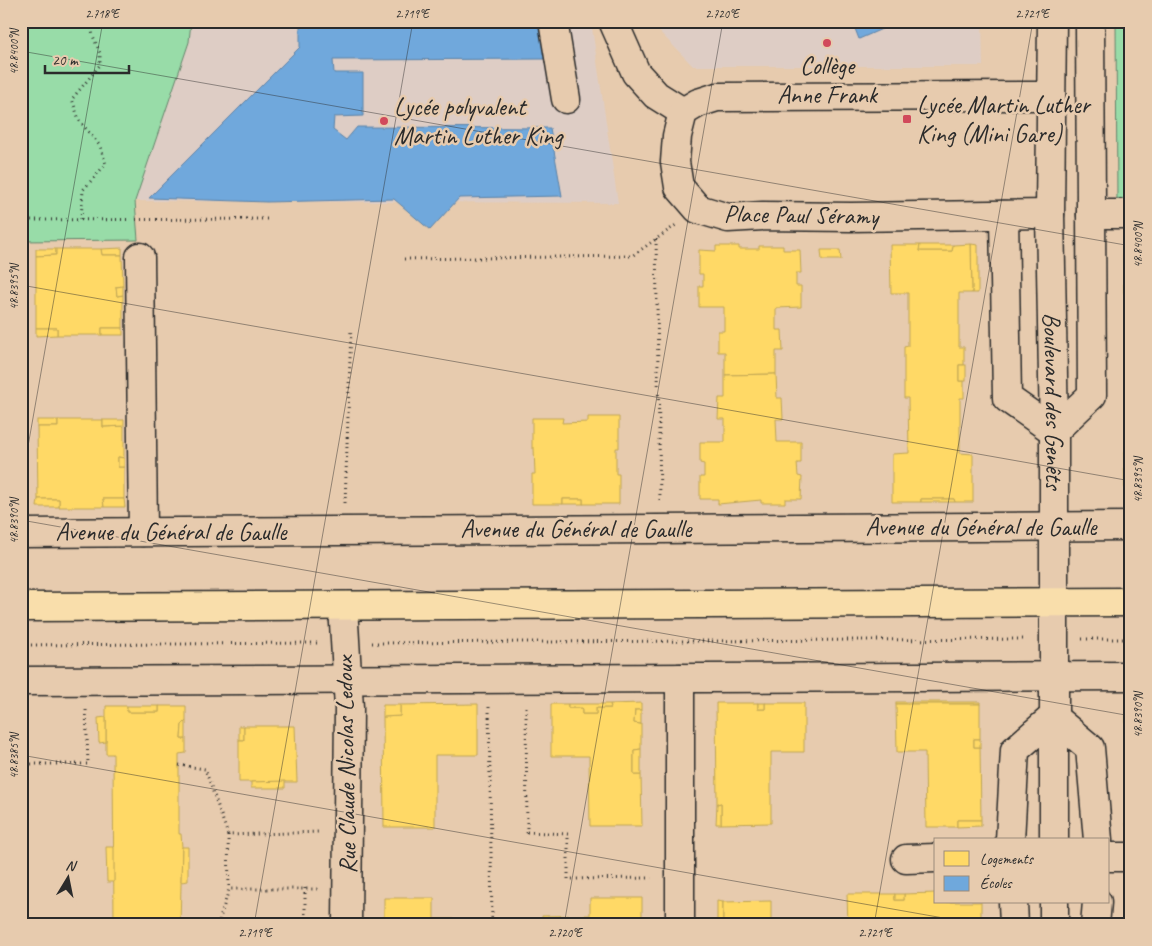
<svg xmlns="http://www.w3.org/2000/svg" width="1152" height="946" font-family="Caveat,sans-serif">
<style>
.built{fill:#decdc5}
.green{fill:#98dca8;stroke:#62846a}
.homes{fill:#ffd966;stroke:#bfa554}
.schools{fill:#6fa8dc;stroke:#5b82a7}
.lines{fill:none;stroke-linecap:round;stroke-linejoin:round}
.minor-casing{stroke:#2b2b2b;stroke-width:31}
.major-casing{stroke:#2b2b2b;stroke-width:31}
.path{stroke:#2b2b2b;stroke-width:3;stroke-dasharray:1 4;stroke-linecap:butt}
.minor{stroke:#e7cbae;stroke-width:28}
.major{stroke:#f9deab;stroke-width:28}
.ticks{fill:none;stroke:#2b2b2b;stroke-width:1;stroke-opacity:0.45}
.poi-dot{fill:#d1495b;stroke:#e7cbae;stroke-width:2}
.labels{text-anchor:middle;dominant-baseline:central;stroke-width:5;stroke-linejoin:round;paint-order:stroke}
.poi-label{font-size:25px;fill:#2b2b2b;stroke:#e7cbae;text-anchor:start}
.street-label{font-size:25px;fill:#2b2b2b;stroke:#e7cbae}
.neatline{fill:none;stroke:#2b2b2b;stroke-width:2}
.ticks-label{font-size:12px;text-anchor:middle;fill:#2b2b2b}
</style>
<rect width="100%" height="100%" fill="#e7cbae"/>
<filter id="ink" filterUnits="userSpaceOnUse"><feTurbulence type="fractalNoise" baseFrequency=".02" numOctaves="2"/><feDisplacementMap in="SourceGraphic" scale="10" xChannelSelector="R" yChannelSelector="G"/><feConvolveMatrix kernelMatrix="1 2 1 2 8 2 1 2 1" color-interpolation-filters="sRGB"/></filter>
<g filter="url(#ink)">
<g class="built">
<path d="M191 21H591L618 203 135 201 189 42Z"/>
<path d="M649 21H982L983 66H693Z"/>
</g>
<g class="green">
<path d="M21 21H191L189 42 135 201 138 240 21 241Z"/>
<path d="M1116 21H1131V203H1117Z"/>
</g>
<g class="homes">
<path d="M1123 243 1129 244 1130 293H1124Z"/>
<path d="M971 244 978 245V293H972Z"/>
<path d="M971 244 972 293H959V347H964V365H959V381H964V398H960V453L973 454V502H955L954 499H921V502H892V454L909 453 908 398H904V347L908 346V293H891L890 245H920L919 251H952L953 245Z"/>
<path d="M1129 244H1131V293H1130Z"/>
<path d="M920 245H953L952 251H919Z"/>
<path d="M716 246H739V249H759V246H783V250H800L801 273H796V286H801V307L776 308V330H782L783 351H776V374L725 375V352H718V331H724V307H699V286H703V274H699V250L716 251Z"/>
<path d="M122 248V255H102L101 249Z"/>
<path d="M36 249H56V255L36 256Z"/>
<path d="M56 249H101L102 255H122L123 286 116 287 117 296 123 295V328H102V335H57V328H36V256L56 255Z"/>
<path d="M821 250H840L841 260H822Z"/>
<path d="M123 286V295L117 296 116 287Z"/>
<path d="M36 328H57V335L36 336Z"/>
<rect x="102" y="328" width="21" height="7"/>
<rect x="959" y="365" width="7" height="16"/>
<path d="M776 374 777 398H782L783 419H776L777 442H801V463H797L798 476 802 477 801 499H785V503H761V500L718 504V499H700V477H704V464L700 463V442H725V419H718L719 398H725V375Z"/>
<path d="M588 417H619V448H616V474H619V504H583V499H563V504H532V474H535L534 448H532V418H563L562 423 588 422Z"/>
<rect x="37" y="420" width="21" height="7"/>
<path d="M58 420H103V427L124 426V458L118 457V467H124V499H103L104 507H59V499H38L37 427H58Z"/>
<path d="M103 420H124V426L103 427Z"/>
<path d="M1124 453H1131V502H1125Z"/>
<path d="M118 457 124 458V467H118Z"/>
<path d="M38 499H59V507H37Z"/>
<path d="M103 499H124L125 507H104Z"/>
<rect x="563" y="499" width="20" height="5"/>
<path d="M921 499H954L955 502H921Z"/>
<rect x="1126" y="701" width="5" height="124"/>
<rect x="896" y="702" width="84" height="2"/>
<path d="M641 703V710H635L634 723 641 724V749L634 750V775H641L642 826H590L589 756H551V704H568V708H582V714H596V708H611L610 704Z"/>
<path d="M716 703H758V709H765V703H804V752H771V823L721 824V803L717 804Z"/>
<rect x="758" y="703" width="7" height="6"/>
<path d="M478 704V755H435V827H384L383 717 400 716V705Z"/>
<path d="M568 704H610L611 708H596V714H582V708H568Z"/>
<path d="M896 704H980V739H974V747H980L981 820H957V827H926L925 752H897Z"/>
<path d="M383 705H400V716L383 717Z"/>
<path d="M106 706H127V712H159V706H186V721L182 725 181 739H186V753L179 754V834H181L182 847 180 925H114L113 754H106Z"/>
<rect x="127" y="706" width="32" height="6"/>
<path d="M635 710H641V724L634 723Z"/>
<path d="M106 717V742L99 743 98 718Z"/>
<path d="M186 721V739H181L182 725Z"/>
<rect x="239" y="726" width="5" height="14"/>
<path d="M244 726H295L297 782H239V740H244Z"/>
<rect x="974" y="739" width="6" height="8"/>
<path d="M641 749V775H634V750Z"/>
<path d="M285 781V788H251V782Z"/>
<path d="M721 803V824H716L717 804Z"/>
<path d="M957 820H981V826L957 827Z"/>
<path d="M106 847H114V882H107Z"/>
<path d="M182 847H188V881L181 882Z"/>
<rect x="1127" y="892" width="4" height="33"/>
<path d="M936 893V902H981V925H848L847 894H895V900H904V894Z"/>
<rect x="895" y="894" width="9" height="6"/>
<path d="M384 898H434V919H460V925L384 924Z"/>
<path d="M590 898H642V925H542V916L590 915Z"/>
<path d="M717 901 723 902V925H717Z"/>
<path d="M771 901V925H723V902Z"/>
</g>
<g class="schools">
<path d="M300 21H531L532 26 540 27 546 59 333 60 334 73H363V116L334 117 333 130 346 140 357 127 550 128 562 196 459 198 430 230 394 199 267 202 149 198 300 47Z"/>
<path d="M852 21H900L859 39Z"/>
</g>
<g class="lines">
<g class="minor-casing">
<g id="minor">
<path d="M553 21 566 99"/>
<path d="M613 21 636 73 656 95 683 112"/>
<path id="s1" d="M1052 21 1050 214 1054 431V840"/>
<path d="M1050 96 717 97 698 103 683 112 677 136 675 162 679 187 698 209 728 218 763 216 851 217 1050 214"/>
<path d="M1091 214H1131"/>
<path d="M1004 215 1007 398 1054 431 1092 395 1090 21"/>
<path d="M140 257 143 532"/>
<path d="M21 533 1131 526"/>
<path d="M343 606 349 708 347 925"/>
<path d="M21 681 1131 676"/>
<path d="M1010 840 1015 750 1053 717 1090 748 1098 840"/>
<path d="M1108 857H1131"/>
<path d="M906 859 936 858"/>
<path d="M1013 902 1014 925"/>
<path d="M1054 902V925"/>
<path d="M680 925V678"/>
<path d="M1095 925 1097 902"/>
</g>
</g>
<g class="major-casing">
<path id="major" d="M21 607 1131 602"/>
</g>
<g class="path">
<path d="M81 219 83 190 106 164 100 146 79 120 72 99 100 65V53L93 36 90 21"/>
<path d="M21 220 267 219"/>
<path d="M656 239 660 500"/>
<path d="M404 259 632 256 676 225"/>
<path d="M345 503 351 329"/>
<path d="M1082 639H1131"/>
<path d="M372 643 1026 639"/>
<path d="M21 645 318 643"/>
<path d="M489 707 492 925"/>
<path d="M526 707 527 832 568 834V879L652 878"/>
<path d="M21 764H88L86 709"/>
<path d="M179 765 205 769 228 835 320 832"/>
<path d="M228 835 229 889"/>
<path d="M305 888V925"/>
<path d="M218 925 229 889H320"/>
</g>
<use href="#minor" class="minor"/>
<use href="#major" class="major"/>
</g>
</g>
<path class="ticks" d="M21 51 1131 246M21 285 1131 481M21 486 103 21M21 520 1131 716M21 755 983 925M254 925 413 21M564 925 723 21M874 925 1033 21"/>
<g class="poi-dot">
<circle cx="827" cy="43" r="5"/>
<rect x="902" y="114" width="10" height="10" rx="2.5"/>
<circle cx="384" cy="121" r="5"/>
</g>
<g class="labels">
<g class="poi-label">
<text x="827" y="66" text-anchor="middle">Collège<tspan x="827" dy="29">Anne Frank</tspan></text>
<text x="917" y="105">Lycée Martin Luther<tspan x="917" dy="29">King (Mini Gare)</tspan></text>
<text x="394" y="107">Lycée polyvalent<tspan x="394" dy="29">Martin Luther King</tspan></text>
</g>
<g class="street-label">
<text transform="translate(801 215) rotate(1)">Place Paul Séramy</text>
<text stroke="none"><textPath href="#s1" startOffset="380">Boulevard des Genêts</textPath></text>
<text x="981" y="527">Avenue du Général de Gaulle</text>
<text x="576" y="529">Avenue du Général de Gaulle</text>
<text x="171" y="532">Avenue du Général de Gaulle</text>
<text transform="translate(346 765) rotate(-91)">Rue Claude Nicolas Ledoux</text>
</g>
</g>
<rect width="1152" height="946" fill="none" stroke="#e7cbae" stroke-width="55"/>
<rect x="934" y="838" width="175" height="65" fill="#e7cbae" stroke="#9c8b7a"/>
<rect x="944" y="851" width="25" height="15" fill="#ffd966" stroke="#9c8b7a"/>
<text x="980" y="864" font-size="15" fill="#2b2b2b">Logements</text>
<rect x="944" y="876" width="25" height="15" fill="#6fa8dc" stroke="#9c8b7a"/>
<text x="980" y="888" font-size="15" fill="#2b2b2b">Écoles</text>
<g transform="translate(68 878) rotate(10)" stroke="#e7cbae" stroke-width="4" paint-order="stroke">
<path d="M0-4L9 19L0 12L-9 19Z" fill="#2b2b2b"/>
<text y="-8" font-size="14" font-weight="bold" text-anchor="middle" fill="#2b2b2b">N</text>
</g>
<path d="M45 65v8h84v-8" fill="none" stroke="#2b2b2b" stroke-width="2.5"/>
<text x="52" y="65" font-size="15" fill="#2b2b2b" stroke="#e7cbae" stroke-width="4" paint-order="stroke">20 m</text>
<rect x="28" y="28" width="1096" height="890" class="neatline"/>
<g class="ticks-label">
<text x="102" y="18">2.718°E</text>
<text x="412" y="18">2.719°E</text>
<text x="722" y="18">2.720°E</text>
<text x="1032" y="18">2.721°E</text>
<text transform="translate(14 52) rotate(-90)" y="4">48.8400°N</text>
<text transform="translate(1138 245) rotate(-90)" y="4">48.8400°N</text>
<text transform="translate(14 287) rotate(-90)" y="4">48.8395°N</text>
<text transform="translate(1138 480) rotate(-90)" y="4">48.8395°N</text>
<text transform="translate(14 521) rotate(-90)" y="4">48.8390°N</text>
<text transform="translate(1138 715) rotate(-90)" y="4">48.8390°N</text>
<text transform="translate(14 756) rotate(-90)" y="4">48.8385°N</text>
<text x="255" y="937">2.719°E</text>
<text x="565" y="937">2.720°E</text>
<text x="875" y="937">2.721°E</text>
</g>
</svg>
